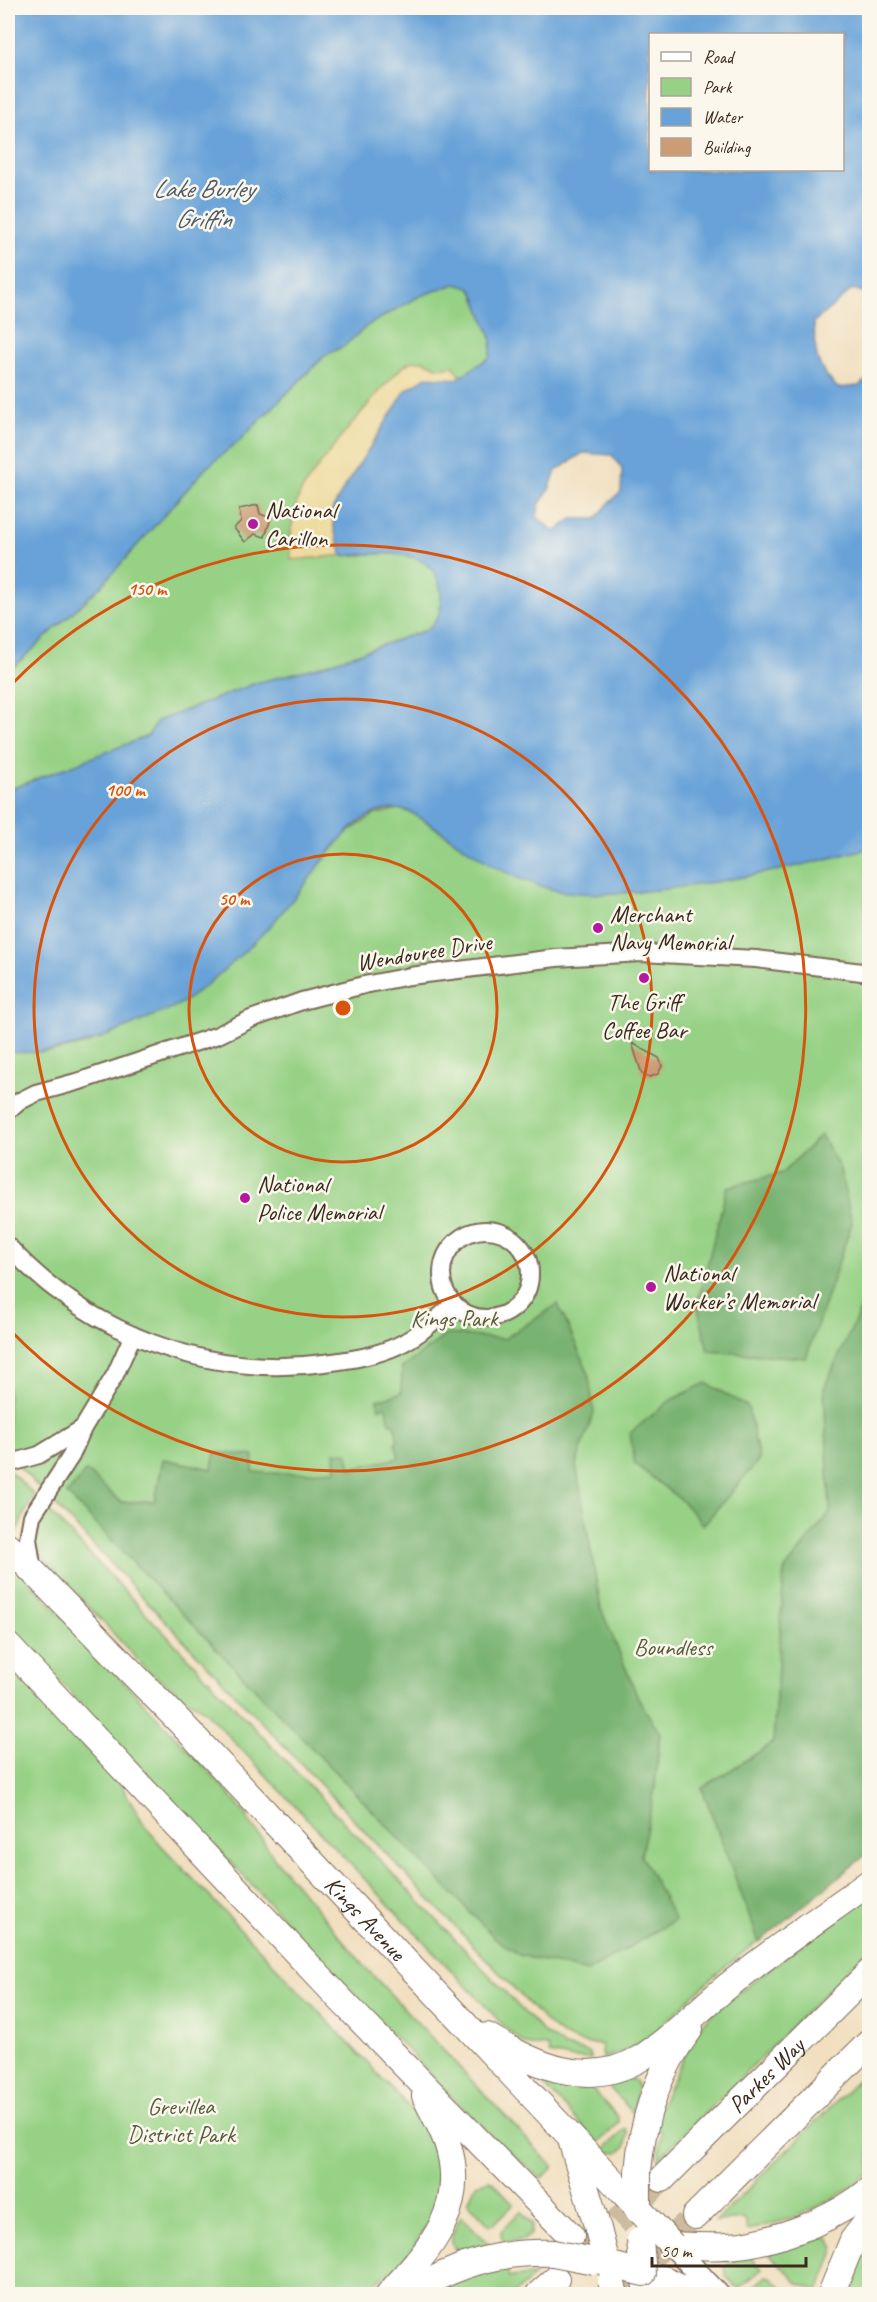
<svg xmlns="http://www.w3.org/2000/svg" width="877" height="2302" font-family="Caveat,sans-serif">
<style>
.green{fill:#97d185;stroke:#697e52;stroke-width:1.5}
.forest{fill:#79b372;stroke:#5a6e48;stroke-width:1.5}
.sand{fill:#eeda9e;stroke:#94825e;stroke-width:1.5}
.water{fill:#67a2d8;stroke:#51667b;stroke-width:1.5;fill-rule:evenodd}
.building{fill:#cc9c75}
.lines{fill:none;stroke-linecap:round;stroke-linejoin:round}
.primary-tunnel{stroke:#cdbba0;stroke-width:26;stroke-dasharray:26 13;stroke-linecap:butt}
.minor-casing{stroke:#7b6957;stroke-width:20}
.tertiary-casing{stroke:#7b6957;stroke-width:24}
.primary-casing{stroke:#7b6957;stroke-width:28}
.minor{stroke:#fff;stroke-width:16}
.tertiary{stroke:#fff;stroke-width:21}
.primary{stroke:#fff;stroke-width:26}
.primary-bridge-casing{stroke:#7b6957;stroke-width:28;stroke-linecap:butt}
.primary-bridge{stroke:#fff;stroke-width:26}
.ring{fill:none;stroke:#d7540e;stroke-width:3}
.poi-dot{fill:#b5179e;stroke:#fbf7ec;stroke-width:2}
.labels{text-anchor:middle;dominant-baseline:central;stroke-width:5;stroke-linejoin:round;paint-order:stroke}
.poi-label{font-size:24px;fill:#3b2a1e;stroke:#fbf7ec;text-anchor:start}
.street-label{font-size:24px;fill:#3b2a1e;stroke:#fbf7ec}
.park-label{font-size:24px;fill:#575c3d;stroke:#fbf7ec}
.water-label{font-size:26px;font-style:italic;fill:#4d5a68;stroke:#fbf7ec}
.centre{fill:#d7540e;stroke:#fbf7ec;stroke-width:3}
.ring-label{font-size:18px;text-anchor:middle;font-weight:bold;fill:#d7540e;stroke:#fbf7ec;stroke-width:5;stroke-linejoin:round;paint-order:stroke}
</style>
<rect width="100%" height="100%" fill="#fbf7ec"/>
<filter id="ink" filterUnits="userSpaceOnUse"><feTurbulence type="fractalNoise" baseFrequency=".0167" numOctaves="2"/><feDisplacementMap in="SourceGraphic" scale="12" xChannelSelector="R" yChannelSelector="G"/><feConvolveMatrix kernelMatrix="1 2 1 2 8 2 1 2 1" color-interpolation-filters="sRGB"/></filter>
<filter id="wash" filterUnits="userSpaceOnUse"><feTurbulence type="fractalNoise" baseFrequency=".008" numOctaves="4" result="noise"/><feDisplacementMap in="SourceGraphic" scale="24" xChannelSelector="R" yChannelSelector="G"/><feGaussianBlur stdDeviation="1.35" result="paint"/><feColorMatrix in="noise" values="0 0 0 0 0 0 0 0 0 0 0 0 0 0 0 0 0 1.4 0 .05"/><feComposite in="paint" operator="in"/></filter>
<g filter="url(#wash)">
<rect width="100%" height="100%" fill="#f1dfc0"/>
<g class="green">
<path d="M455 284 470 288 474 293 492 340 490 357 457 379 343 556C379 554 438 544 441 594 442 610 439 621 426 630L318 667 256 683 157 721 148 736 8 790V672L100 587 206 468 240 440 326 355 344 346 368 325 403 305 420 296Z"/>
<path d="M399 809 414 814 488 862 518 878 552 889 576 893 638 891 716 882 823 860 869 848V1852L715 1975 653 2034 623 2052 603 2058 601 2044C575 2045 562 2037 544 2020L8 1455V1052H51L88 1044 228 966 271 925 345 834 374 815Z"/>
<path d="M8 1469 34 1495 17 1530 8 1520Z"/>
<path d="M43 1505 543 2032 565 2047 588 2052 591 2059 571 2058 549 2054 548 2047 525 2044 507 2029 205 1711 147 1670 38 1552 34 1545Z"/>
<path d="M8 1559 223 1787 242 1810 275 1859 367 1969 553 2167 542 2179 500 2144 454 2099 8 1627Z"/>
<path d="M8 1664 121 1785 145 1826 160 1844 411 2109C442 2150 448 2197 417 2241 413 2247 409 2254 404 2260 391 2272 375 2283 360 2294H8Z"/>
<path d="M869 1894V1948L733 2086 658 2159 662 2131 652 2128 655 2116 698 2028 718 2008Z"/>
<path d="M869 2069V2173C834 2203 792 2221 747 2230L745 2219 716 2221Z"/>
<path d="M545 2079 588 2085 618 2117 619 2123 598 2143 542 2083Z"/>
<path d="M628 2079 634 2080 638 2087 633 2113 605 2083Z"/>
<path d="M626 2129 628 2133 625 2147 618 2153 608 2152 605 2148Z"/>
<path d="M489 2180 494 2183 514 2204 494 2224 489 2225 468 2202 476 2184Z"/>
<path d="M521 2211 532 2224 531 2234 523 2240 505 2242 501 2236V2231Z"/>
<path d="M461 2216 490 2245 463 2251 455 2249C447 2237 456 2227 461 2216Z"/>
<path d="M823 2237 830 2239 835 2248 819 2291 797 2282 769 2253Z"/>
<path d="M869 2239V2294H845L860 2256Z"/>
<path d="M751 2257 762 2269 738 2289 726 2276 724 2268 732 2260Z"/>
<path d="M506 2266 509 2277 535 2275 514 2294H426L455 2280Z"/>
<path d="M766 2276 772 2278 789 2294H745Z"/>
</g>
<g class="forest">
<path d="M821 1135 840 1169 852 1223 806 1358 708 1351 697 1305 727 1187 782 1173Z"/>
<path d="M869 1291V1852L759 1942 702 1788 773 1743 784 1571 830 1512 824 1388Z"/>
<path d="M558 1304 588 1372 594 1412 576 1465 601 1609 640 1702 660 1733 655 1788 641 1855 675 1920 587 1972 519 1955 495 1938 67 1494 86 1471 121 1502 155 1501 163 1459 212 1469 215 1452 254 1456 253 1472C281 1475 309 1472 336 1470L335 1453 347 1452 351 1468 399 1458 395 1442 398 1441 394 1423H390L386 1406 379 1408 377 1400 401 1393 402 1368 447 1334 504 1339Z"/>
<path d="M706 1383 748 1407 759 1460 703 1525 683 1502 635 1464 630 1433 671 1400Z"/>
</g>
<path class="sand" d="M424 361 439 368 454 366 463 380 346 555 291 560C290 537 291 518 299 496 307 477 393 370 410 362 414 360 420 361 424 361Z"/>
<path class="water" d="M8 8H869V294L853 289 814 322C815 351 814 367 838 388L859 386 869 377V848C799 867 728 882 656 890 624 893 592 896 560 891 547 889 534 884 521 879 480 863 447 831 408 811 364 798 332 850 309 879 297 895 284 910 271 925 245 952 216 979 185 1001 174 1008 160 1013 148 1018 101 1040 60 1056 8 1052V790L148 736 157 721 256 683 318 667 426 630C439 621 442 610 441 594 438 544 378 553 343 556L334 530 332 510 343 490 406 390 426 377 457 379 490 357 492 340 474 293 470 288 455 284 420 296 368 325 344 346 325 355 240 440 206 468 100 587 8 672ZM650 34H842V170H650ZM583 453 612 455 622 469 621 492 608 504 596 519H572L555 532 537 517 539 505 549 490 556 471Z"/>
<g id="blocks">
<g class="building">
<path d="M258 505 260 514 271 518 265 537 255 534 245 542 234 528 241 521 239 509Z"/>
<path d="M632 1043 659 1058 662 1066 658 1074 650 1077 642 1074Z"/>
</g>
</g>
</g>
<g filter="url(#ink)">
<use href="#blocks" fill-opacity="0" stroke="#7b6957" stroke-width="1.5"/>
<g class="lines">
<g class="primary-tunnel">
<path d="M587 2250 662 2179"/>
<path d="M611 2294 695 2216"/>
</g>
<g class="minor-casing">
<g id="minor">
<path d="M8 1111 20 1101 36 1093 80 1081 218 1035 251 1019 302 1001 364 985 410 976 556 958 641 953 756 959 870 973"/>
<circle cx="486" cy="1274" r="44"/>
<path d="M8 1246C87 1332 207 1379 324 1363 350 1360 376 1356 399 1345 420 1335 436 1319 454 1304"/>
<path d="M8 1464 39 1455 83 1428"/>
<path d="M33 1571 28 1539 32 1516 71 1456 83 1428 115 1375 133 1335"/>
</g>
</g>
<g class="tertiary-casing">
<path id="tertiary" d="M672 2245 718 2294"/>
</g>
<g class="primary-casing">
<g id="primary">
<path id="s1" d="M8 1546 180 1722 620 2189"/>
<path d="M8 1646 342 2001 571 2236"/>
<path d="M487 2036C535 2065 587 2090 641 2058 673 2038 700 2008 729 1985 774 1949 823 1916 870 1882"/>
<path d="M572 2143 598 2229"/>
<path d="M638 2172C642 2121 658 2070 690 2029"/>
<path id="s2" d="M662 2179 870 1972"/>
<path d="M695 2216 870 2042"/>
<path d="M672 2245C697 2246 723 2248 747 2244 790 2236 836 2218 870 2190"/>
<path d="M389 2294C430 2249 469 2208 447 2142 441 2126 432 2111 425 2096"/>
<path d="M407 2294C455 2265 497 2251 553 2253"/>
<path d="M539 2294 556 2279"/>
<path d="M648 2294 643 2273 666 2280 696 2294"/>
<path d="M831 2294 853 2240 870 2218"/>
</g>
</g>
<use href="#minor" class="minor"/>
<use href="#tertiary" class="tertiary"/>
<use href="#primary" class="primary"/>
<g class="primary-bridge-casing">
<g id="primary-bridge">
<path d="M638 2172V2210"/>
<path d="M620 2189 672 2245"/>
<path d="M598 2229 607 2264 643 2273 640 2240"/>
<path d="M553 2253 594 2261"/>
<path d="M611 2281 615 2294"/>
</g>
</g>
<use href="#primary-bridge" class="primary-bridge"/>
</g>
</g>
<g class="ring">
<circle cx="343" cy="1008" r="154"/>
<circle cx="343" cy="1008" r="309"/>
<path d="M10 686A463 463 0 1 1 10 1330"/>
</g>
<g class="poi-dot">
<circle cx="253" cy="524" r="6"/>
<circle cx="598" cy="928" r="6"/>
<circle cx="644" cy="978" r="6"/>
<circle cx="245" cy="1198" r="6"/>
<circle cx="651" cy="1287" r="6"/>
</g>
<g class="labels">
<g class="poi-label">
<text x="265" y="510">National<tspan x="265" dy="28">Carillon</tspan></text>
<text x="610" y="914">Merchant<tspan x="610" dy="28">Navy Memorial</tspan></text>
<text x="644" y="1002" text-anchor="middle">The Griff<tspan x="644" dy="28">Coffee Bar</tspan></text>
<text x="257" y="1184">National<tspan x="257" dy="28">Police Memorial</tspan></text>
<text x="663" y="1273">National<tspan x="663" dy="28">Worker’s Memorial</tspan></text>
</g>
<g class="street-label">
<text transform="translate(424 952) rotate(-9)">Wendouree Drive</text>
<text stroke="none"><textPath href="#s1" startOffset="516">Kings Avenue</textPath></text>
<text stroke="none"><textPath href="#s2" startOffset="147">Parkes Way</textPath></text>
</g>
<g class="park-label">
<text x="454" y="1318">Kings Park</text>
<text x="673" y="1647">Boundless</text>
<text x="181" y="2106">Grevillea<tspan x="181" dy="28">District Park</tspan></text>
</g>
<g class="water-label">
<text x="203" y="188">Lake Burley<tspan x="203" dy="30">Griffin</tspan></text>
</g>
</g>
<circle cx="343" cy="1008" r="9" class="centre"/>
<g class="ring-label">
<text x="147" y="595">150 m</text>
<text x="125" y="796">100 m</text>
<text x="234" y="905">50 m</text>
</g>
<rect width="877" height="2302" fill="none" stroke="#fbf7ec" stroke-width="30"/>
<rect x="649" y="33" width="195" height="138" fill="#fbf7ec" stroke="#aea59a" stroke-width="1.5"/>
<rect x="661" y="52" width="30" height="9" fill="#ffffff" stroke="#aea59a" stroke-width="1.5"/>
<text x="703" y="63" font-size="18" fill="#3b2a1e">Road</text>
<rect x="661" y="78" width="30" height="18" fill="#97d185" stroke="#aea59a" stroke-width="1.5"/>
<text x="703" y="93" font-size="18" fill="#3b2a1e">Park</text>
<rect x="661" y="108" width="30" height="18" fill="#67a2d8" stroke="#aea59a" stroke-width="1.5"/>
<text x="703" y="123" font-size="18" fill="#3b2a1e">Water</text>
<rect x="661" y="138" width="30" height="18" fill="#cc9c75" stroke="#aea59a" stroke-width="1.5"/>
<text x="703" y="153" font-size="18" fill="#3b2a1e">Building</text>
<path d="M652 2257v9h154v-9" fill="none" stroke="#3b2a1e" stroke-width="3"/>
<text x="661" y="2257" font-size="18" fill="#3b2a1e" stroke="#fbf7ec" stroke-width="4.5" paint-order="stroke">50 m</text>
</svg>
